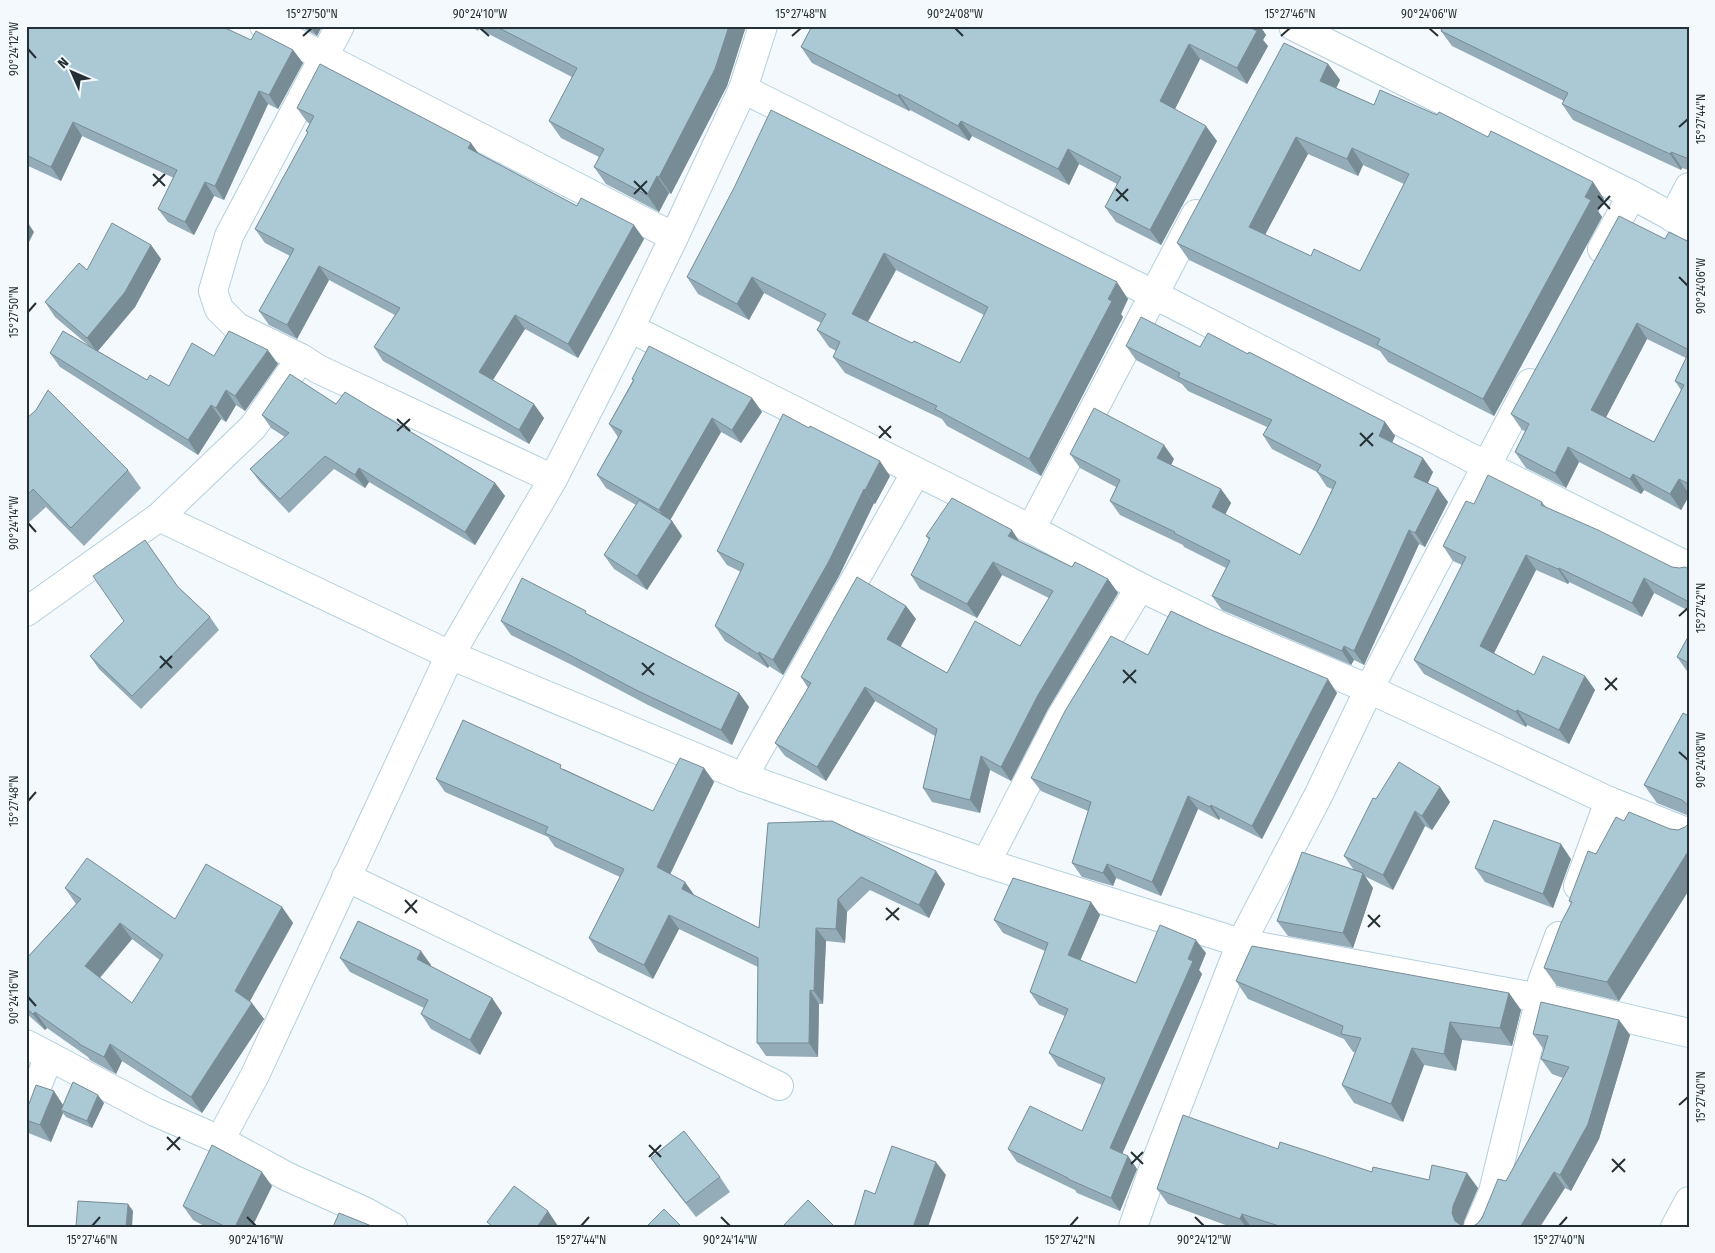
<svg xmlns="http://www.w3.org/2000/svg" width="1715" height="1253" font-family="'Fira Sans Condensed',sans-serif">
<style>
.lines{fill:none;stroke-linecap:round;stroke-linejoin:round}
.street-casing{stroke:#b3d0de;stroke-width:30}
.secondary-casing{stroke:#b3d0de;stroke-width:30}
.street{stroke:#fff;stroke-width:28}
.secondary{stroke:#fff;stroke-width:28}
.wall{fill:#93acb7;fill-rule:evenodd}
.shaded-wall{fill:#788c95}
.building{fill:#abc8d5;stroke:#788c95;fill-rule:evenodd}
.ticks{fill:none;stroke:#243035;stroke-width:2}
.neatline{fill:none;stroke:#243035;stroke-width:2}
.ticks-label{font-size:12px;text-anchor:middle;fill:#243035}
</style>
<rect width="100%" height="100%" fill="#f3f9fc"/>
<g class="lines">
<g class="street-casing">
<g id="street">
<path d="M264 26 674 237"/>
<path d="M340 26 229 236 213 291 219 309 237 327 301 358 318 369 553 479"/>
<path d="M743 89 1153 294 1485 465 1689 567"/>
<path d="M1673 218 1689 187"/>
<path d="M1602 249 1632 195"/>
<path d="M630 328 1031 529 1140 587 1224 628 1369 689 1609 801 1689 833"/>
<path d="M159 517 450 655 743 777 986 863 1241 943 1540 998 1689 1033"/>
<path d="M1031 529 1196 214"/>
<path d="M26 612 159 517 253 427 301 358"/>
<path d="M743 777 916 472"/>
<path d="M986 863 1061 717 1140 587"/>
<path d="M346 877 779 1086"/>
<path d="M1578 886 1609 801"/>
<path d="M26 1044 155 1112 220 1140 288 1177 364 1211 393 1227"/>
<path d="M26 1115 49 1056"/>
<path d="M220 1140 255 1075 450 655 553 479 630 328 674 237 743 89 763 26"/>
<path d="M1133 1227 1155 1164 1241 943 1319 794 1369 689 1530 383"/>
<path d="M1478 1227 1493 1192 1540 998 1542 982 1559 936"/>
<path d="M1675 1227 1689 1201"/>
</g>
</g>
<g class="secondary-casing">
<path id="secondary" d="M1293 26 1632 195 1689 226"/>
</g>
<use href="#street" class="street"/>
<use href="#secondary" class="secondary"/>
</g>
<g class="wall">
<path d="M26 26 251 40 293 50 303 63 278 109 268 104 224 200 214 196 194 235 168 222 158 209 174 178 82 136 61 181 26 165Z"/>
<path d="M299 26H322L317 36Z"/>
<path d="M470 26H746L727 86 671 194 669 193 659 212 606 184 594 167 599 157 561 138 549 121 572 77 479 29 478 31Z"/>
<path d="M812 26H1260L1266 35 1263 40 1268 46 1247 84 1200 59 1175 109 1217 141 1161 245 1116 222 1105 207 1117 184 1079 164 1069 185 972 136 969 141 910 110 909 111 812 63 801 47Z"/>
<path d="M1440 26H1689V170L1682 168 1681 170 1573 120 1562 104 1564 101 1452 46 1441 31 1442 29Z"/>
<path d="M1328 64 1340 80 1336 88 1374 105 1488 137 1593 182 1604 199 1598 211 1602 217 1494 416 1388 362 1380 351 1189 260 1177 243ZM1308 154 1358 176 1363 165 1404 184 1360 271 1311 256 1265 235Z"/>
<path d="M297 108 471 143 478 153 577 206 644 239 578 358 525 329 493 380 544 418 529 444 383 361 374 347 395 315 329 280 297 339 269 325 259 311 290 256 265 243 255 229 308 133 306 131 310 124 307 122Z"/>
<path d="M734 188 1128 299 1121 314 1123 317 1041 476 947 426 942 419 845 373 833 357 836 351 829 347 817 330 821 323 764 293 749 320 698 294 687 277ZM896 270 984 315 960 363 912 343 868 322Z"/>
<path d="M1665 239 1689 242V496L1681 510 1644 490 1641 494 1579 462 1566 488 1526 468 1515 452 1525 431 1522 430 1511 414ZM1647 339 1686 358 1675 381 1681 390 1654 442 1606 417Z"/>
<path d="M151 245 161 259 135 307 98 351 147 380 169 386 214 356 278 364 245 411 236 405 226 422 221 419 198 455 60 367 50 353 88 345 55 317 45 302 87 270Z"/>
<path d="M1126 346 1200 347 1248 354 1385 422 1395 436 1392 442 1433 472 1428 483 1448 502 1425 547 1419 544 1364 665 1354 660 1351 665 1222 610 1212 596 1226 568 1184 547 1183 545 1120 515 1110 501 1116 487 1080 468 1070 454 1174 459 1171 465 1221 489 1231 503 1225 514 1300 555 1315 526 1332 489 1327 487 1317 472 1272 449 1263 435 1267 427 1188 391 1182 384 1136 360Z"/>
<path d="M632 379 752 398 762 412 741 443 721 432 670 520 672 521 682 536 647 590 614 569 604 555 636 505 606 488 597 475 618 437 609 424 633 380Z"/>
<path d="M336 404 495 483 505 496 475 545 369 482 365 488 334 469 289 513 260 482 250 469 285 437 271 428 262 415Z"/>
<path d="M26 419 128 470 141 488 84 546 46 507 26 525Z"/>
<path d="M890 476 875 504 874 503 839 576 783 675 769 666 768 668 725 641 715 626 741 572 727 565 717 551Z"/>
<path d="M1542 502 1546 507 1672 567 1679 568 1689 569V611L1654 593 1642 617 1569 582 1568 584 1536 570 1494 653 1534 675 1585 676 1595 690 1569 744 1527 725 1526 727 1424 674 1414 660 1462 565 1453 561 1443 546Z"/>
<path d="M926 536 1020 541 1072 567 1108 579 1118 593 1048 709 1011 781 990 770 980 813 932 802 923 788 935 736 875 701 826 781 785 756 775 743 808 688 801 677 906 606 916 619 900 646 947 673 1020 646 1049 598 1002 575 977 618 920 589 911 575 929 540Z"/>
<path d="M178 587 210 617 219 630 141 709 99 669 90 656Z"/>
<path d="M589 615 739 693 749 707 732 745 648 705 572 665 511 635 501 621Z"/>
<path d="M1689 635V672L1687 671 1677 657Z"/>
<path d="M1148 655 1337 693 1262 839 1220 818 1219 820 1198 809 1161 896 1116 878 1113 886 1082 877 1072 863 1088 811 1041 791 1031 778Z"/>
<path d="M1689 716V816L1657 803 1644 785Z"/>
<path d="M704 768 714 782 670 874 695 896 759 928 768 823 945 884 929 918 870 890 847 912 845 943 826 941 823 1004H819L818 1057 766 1056 757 1043 758 967 679 929 653 979 598 952 589 938 620 877 555 847 548 837 445 792 436 779 564 769 653 811Z"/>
<path d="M1440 787 1450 802 1432 830 1425 826 1393 890 1364 876 1373 888 1353 948 1288 936 1277 921 1354 870 1344 856 1376 799Z"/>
<path d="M1624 821 1678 830 1685 827 1689 823V890L1619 1001 1557 986 1544 968 1571 903 1569 901 1596 854Z"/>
<path d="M1571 859 1553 908 1485 882 1475 868Z"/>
<path d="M65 888 175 919 282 907 293 923 250 1001 264 1019 202 1113 122 1061 116 1074 90 1060 88 1057 47 1028 45 1030 26 1013V959L76 904ZM132 939 160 960 132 1003 100 978Z"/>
<path d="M1091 902 1100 915 1080 960 1136 983 1206 953 1199 970 1202 974 1122 1154 1128 1156 1137 1169 1120 1211 1077 1193 1075 1190 1017 1162 1008 1149 1082 1131 1102 1085 1058 1066 1049 1053 1065 1016 1039 1005 1030 992 1045 951 1003 933 994 920Z"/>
<path d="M340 958 431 965 430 966 492 998 502 1013 480 1055 431 1029 421 1014 424 1008 350 972Z"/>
<path d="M1236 981 1509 993 1521 1010 1512 1046 1462 1040 1456 1071 1424 1065 1403 1122 1354 1103 1342 1085 1355 1052H1353L1344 1039 1248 999Z"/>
<path d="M1619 1020 1630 1035 1599 1139 1571 1191 1565 1188 1477 1224 1506 1181 1563 1078 1552 1074 1541 1059 1544 1050 1533 1034Z"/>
<path d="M104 1103 92 1128 66 1117 63 1113 51 1142 26 1132V1107Z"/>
<path d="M1278 1149 1372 1172 1478 1188 1464 1221 1463 1226 1466 1227H1231L1168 1204 1157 1189Z"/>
<path d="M651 1158 720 1177 730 1192 696 1217 661 1172Z"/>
<path d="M272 1186 252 1227H206L193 1220 183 1206Z"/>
</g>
<g class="shaded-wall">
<path d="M310 26H322L317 36Z"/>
<path d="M729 26H746L727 86 671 194 659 177Z"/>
<path d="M1252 26H1260L1266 35 1263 40 1268 46 1247 84 1237 68Z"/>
<path d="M1189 44 1200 59 1171 117 1160 101Z"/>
<path d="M293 50 303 63 278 109 269 95Z"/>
<path d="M1328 64 1340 80 1332 97 1320 81Z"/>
<path d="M259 91 268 104 224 200 215 186Z"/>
<path d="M899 94 910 110 909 111 898 96Z"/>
<path d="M961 121 972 136 969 141 958 126Z"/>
<path d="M73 122 82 136 61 181 51 167Z"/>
<path d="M1206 126 1217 141 1161 245 1150 230Z"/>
<path d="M1296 137 1308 154 1260 244 1249 227Z"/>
<path d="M471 143 481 157 468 148Z"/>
<path d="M1352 148 1363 165 1358 176 1347 159Z"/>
<path d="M1068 149 1079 164 1069 185 1058 169Z"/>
<path d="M1671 152 1682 168 1681 170 1670 154Z"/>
<path d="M657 176 669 193 659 212 647 195Z"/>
<path d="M205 182 214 196 194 235 185 222Z"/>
<path d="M1593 182 1604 199 1598 211 1602 217 1494 416 1483 399Z"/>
<path d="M26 220 34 232 26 248Z"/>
<path d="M634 225 644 239 578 358 568 344Z"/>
<path d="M151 245 161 259 135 307 97 352 87 338Z"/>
<path d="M884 253 896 270 863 330 852 314Z"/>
<path d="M319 266 329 280 297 339 287 325Z"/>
<path d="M752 277 764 293 749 320 737 304Z"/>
<path d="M1117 282 1128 299 1121 314 1123 317 1041 476 1029 459Z"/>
<path d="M515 315 525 329 489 386 479 372Z"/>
<path d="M1637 323 1647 339 1602 425 1591 410Z"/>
<path d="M268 350 278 364 245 411 235 396Z"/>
<path d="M226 390 236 405 226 422 216 408Z"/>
<path d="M752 398 762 412 741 443 732 430Z"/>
<path d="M534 404 544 418 529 444 519 430Z"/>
<path d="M211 405 221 419 198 455 188 440Z"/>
<path d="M712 418 721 432 668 524 659 510Z"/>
<path d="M1385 422 1395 436 1389 450 1379 436Z"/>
<path d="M1164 445 1174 459 1167 472 1157 458Z"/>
<path d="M1568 447 1579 462 1566 488 1555 473Z"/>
<path d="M1423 458 1433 472 1424 491 1414 477Z"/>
<path d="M880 461 890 476 875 504 865 490Z"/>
<path d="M359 468 369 482 365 488 355 475Z"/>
<path d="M1633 474 1644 490 1641 494 1630 479Z"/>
<path d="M1679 479 1689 494V496L1681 510 1670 494Z"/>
<path d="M495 483 505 496 475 545 465 532Z"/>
<path d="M1438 488 1448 502 1425 547 1415 533Z"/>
<path d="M864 489 874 503 839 576 783 675 773 660Z"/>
<path d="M1221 489 1231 503 1222 521 1212 507Z"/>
<path d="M672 521 682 536 647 590 637 576Z"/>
<path d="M1012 530 1021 544 1008 536Z"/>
<path d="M1409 530 1419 544 1364 665 1354 651Z"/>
<path d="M1526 555 1536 570 1490 661 1480 646Z"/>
<path d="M993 562 1002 575 977 618 967 604Z"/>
<path d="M1559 568 1569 582 1568 584 1558 569Z"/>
<path d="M1644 578 1654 593 1642 617 1632 603Z"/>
<path d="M1108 579 1118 593 1048 709 1011 781 1001 767 1038 695Z"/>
<path d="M906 606 916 619 897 653 887 639Z"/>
<path d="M1344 646 1354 660 1351 665 1342 651Z"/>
<path d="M759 652 769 666 768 668 758 654Z"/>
<path d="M1585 676 1595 690 1569 744 1559 730Z"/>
<path d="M1328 679 1337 693 1262 839 1252 826Z"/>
<path d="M865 687 875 701 826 781 817 767Z"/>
<path d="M739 693 749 707 732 745 721 730Z"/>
<path d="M1517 710 1527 725 1526 727 1516 712Z"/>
<path d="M981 756 990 770 980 813 970 800Z"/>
<path d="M704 768 714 782 667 881 657 867Z"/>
<path d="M1440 787 1450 802 1432 830 1422 816Z"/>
<path d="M1188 796 1198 809 1161 896 1152 882Z"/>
<path d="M1211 805 1220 818 1219 820 1210 807Z"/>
<path d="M1415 811 1425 826 1393 890 1383 875Z"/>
<path d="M1561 844 1571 859 1553 908 1543 894Z"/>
<path d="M1689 850V890L1619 1001 1607 982Z"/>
<path d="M1107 864 1116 878 1113 886 1103 873Z"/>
<path d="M936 871 945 884 929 918 919 905Z"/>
<path d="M1363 873 1373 888 1353 948 1343 933Z"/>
<path d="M685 882 695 896 682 889Z"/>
<path d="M838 899 847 912 845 943 836 929Z"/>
<path d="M1091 902 1100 915 1077 968 1068 955Z"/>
<path d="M282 907 293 923 246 1008 235 991Z"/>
<path d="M669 915 679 929 653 979 644 965Z"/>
<path d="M120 923 132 939 96 982 85 966Z"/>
<path d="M816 928 826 941 823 1004 814 991Z"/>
<path d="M1196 940 1206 953 1199 970 1202 974 1119 1161 1110 1148Z"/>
<path d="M421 951 431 965 427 974 417 959Z"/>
<path d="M810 990 819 1004 818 1057 809 1043Z"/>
<path d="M1509 993 1521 1010 1512 1046 1500 1028Z"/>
<path d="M492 998 502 1013 480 1055 470 1040Z"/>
<path d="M252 1003 264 1019 202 1113 191 1097Z"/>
<path d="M35 1012 47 1028 45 1030 33 1014Z"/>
<path d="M1619 1020 1630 1035 1599 1139 1571 1191 1560 1175Z"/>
<path d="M1450 1022 1462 1040 1456 1071 1444 1054Z"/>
<path d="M110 1044 122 1061 116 1074 104 1057Z"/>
<path d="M1412 1048 1424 1065 1403 1122 1391 1104Z"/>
<path d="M54 1091 65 1108 61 1110 63 1113 51 1142 40 1125Z"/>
<path d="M98 1095 104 1103 92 1128 87 1121Z"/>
<path d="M1128 1156 1137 1169 1120 1211 1111 1198Z"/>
<path d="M936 1162 946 1175 928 1227H913Z"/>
<path d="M262 1172 272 1186 252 1227H235Z"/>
<path d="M1554 1172 1565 1188 1540 1227H1520Z"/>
<path d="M1467 1173 1478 1188 1464 1221 1463 1227 1455 1221 1452 1213 1453 1206Z"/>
<path d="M128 1204 133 1211 132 1227H126Z"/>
<path d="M548 1211 558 1226V1227H537Z"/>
<path d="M1242 1214 1251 1227H1246L1240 1219Z"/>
</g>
<g class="building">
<path d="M26 26H221L251 40 256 31 293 50 269 95 259 91 215 186 205 182 185 222 158 209 177 170 73 122 51 167 26 155Z"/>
<path d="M495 26H729L715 69 659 177 657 176 647 195 594 167 604 149 549 121 577 68Z"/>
<path d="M812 26H1252L1251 28 1257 31 1237 68 1189 44 1160 101 1206 126 1150 230 1105 207 1121 177 1068 149 1058 169 961 121 958 126 899 94 898 96 801 47Z"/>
<path d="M1443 26H1689V159L1671 152 1670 154 1562 104 1568 93 1441 31Z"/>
<path d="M1284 43 1328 64 1320 81 1374 105 1380 90 1437 115 1439 112 1488 137 1491 131 1593 182 1585 197 1591 200 1483 399 1377 345 1380 339 1177 243ZM1296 137 1347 159 1352 148 1409 174 1360 271 1314 249 1311 256 1249 227Z"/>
<path d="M320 64 471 143 468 148 577 206 581 198 634 225 568 344 515 315 479 372 534 404 519 430 374 347 400 308 319 266 287 325 259 311 294 249 255 229 308 132 306 131 314 116 297 108Z"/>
<path d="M771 110 1117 282 1108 299 1112 301 1029 459 935 409 937 406 833 357 840 342 817 330 826 314 752 277 737 304 687 277 734 188ZM884 253 988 307 960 363 914 341 912 343 852 314Z"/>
<path d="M1619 216 1665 239 1669 232 1689 242V350L1637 323 1591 410 1654 442 1684 385 1675 381 1689 352V484L1679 479 1670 494 1633 474 1630 479 1568 447 1555 473 1515 452 1529 424 1511 414Z"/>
<path d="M112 223 151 245 125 292 87 338 45 302 79 263 87 270Z"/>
<path d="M1141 317 1200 347 1208 333 1248 354 1249 352 1385 422 1379 436 1423 458 1414 477 1438 488 1415 533 1409 530 1354 651 1344 646 1342 651 1212 596 1230 561 1174 533 1175 532 1110 501 1120 480 1070 454 1094 408 1164 445 1157 458 1221 489 1212 507 1300 555 1315 526 1336 482 1317 472 1321 465 1263 435 1272 420 1178 377 1180 373 1126 346Z"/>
<path d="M63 331 147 380 150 375 169 386 192 343 214 356 229 331 268 350 235 396 226 390 216 408 211 405 188 440 50 353Z"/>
<path d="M649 346 752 398 732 430 712 418 659 510 597 475 622 431 609 424 634 380 632 379Z"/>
<path d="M290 374 336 404 345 392 495 483 465 532 359 468 355 475 325 456 280 499 250 469 289 433 262 415Z"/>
<path d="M48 390 128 470 71 528 33 489 26 496V419L36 410Z"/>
<path d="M783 414 809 428 810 426 880 461 865 490 864 489 829 561 773 660 759 652 758 654 715 626 744 564 717 551Z"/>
<path d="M1488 475 1542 502 1541 505 1598 530 1672 567 1679 568 1685 567 1689 569V602L1644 578 1632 603 1559 568 1558 569 1526 555 1480 646 1534 675 1543 656 1585 676 1559 730 1517 710 1516 712 1414 660 1466 557 1443 546 1466 501 1474 504Z"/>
<path d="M952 498 1012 530 1008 536 1072 567 1075 562 1108 579 1038 695 1001 767 981 756 970 800 923 788 937 729 865 687 817 767 775 743 811 683 801 677 857 577 906 606 887 639 947 673 975 621 1020 646 1053 591 993 562 967 604 911 575 930 538 926 536Z"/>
<path d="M639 500 672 521 637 576 604 555Z"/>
<path d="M145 540 178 587 210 617 132 696 90 656 124 621 93 576Z"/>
<path d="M522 578 586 611 585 613 739 693 721 730 638 691 562 651 501 621Z"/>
<path d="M1171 611 1209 629 1328 679 1252 826 1211 805 1210 807 1188 796 1152 882 1107 864 1103 873 1072 863 1091 802 1031 778 1065 711 1111 636 1148 655Z"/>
<path d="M1689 635V663L1677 657Z"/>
<path d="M1683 713 1689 716V806L1682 800 1644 785Z"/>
<path d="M463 720 561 765 560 768 653 811 680 758 704 768 657 867 685 882 682 889 759 928 768 823 832 821 936 871 919 905 861 877 838 899 836 929 816 928 814 991 810 990 809 1043H757L758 958 669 915 644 965 589 938 624 869 545 833 548 827 436 779Z"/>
<path d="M1399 762 1440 787 1422 816 1415 811 1383 875 1344 856 1373 798 1376 799Z"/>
<path d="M1629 812 1670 829 1678 830 1685 827 1689 823V850L1607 982 1544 968 1561 923 1572 902 1569 901 1588 851 1596 854 1616 817 1624 821Z"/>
<path d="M1494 820 1561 844 1543 894 1475 868Z"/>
<path d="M1302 852 1363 873 1343 933 1277 921Z"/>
<path d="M87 858 175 919 206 864 282 907 235 991 252 1003 191 1097 110 1044 104 1057 79 1044V1043L35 1012 33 1014 26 1008V959L81 899 65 888ZM120 923 163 955 132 1003 85 966Z"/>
<path d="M1013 878 1091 902 1068 955 1136 983 1160 925 1196 940 1188 959 1193 961 1110 1148 1128 1156 1111 1198 1068 1179V1178L1008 1149 1030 1106 1082 1131 1105 1078 1049 1053 1068 1009 1030 992 1048 943 994 920Z"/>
<path d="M358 921 421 951 417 959 492 998 470 1040 421 1014 428 1000 340 958Z"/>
<path d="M1252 946 1509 993 1500 1028 1450 1022 1444 1054 1412 1048 1391 1104 1342 1085 1361 1038 1341 1034 1343 1026 1236 981Z"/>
<path d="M1541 1002 1619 1020 1588 1124 1560 1175 1554 1172 1520 1227H1471L1477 1224 1482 1218 1498 1179 1506 1181 1569 1067 1541 1059 1548 1036 1533 1034Z"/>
<path d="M73 1082 98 1095 87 1121 61 1110Z"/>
<path d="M36 1085 54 1091 40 1125 26 1120V1107L29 1104Z"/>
<path d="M1183 1115 1278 1149 1280 1142 1372 1172 1373 1167 1429 1180 1432 1165 1467 1173 1453 1206 1452 1213 1455 1221 1462 1226 1466 1227H1282L1242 1214 1240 1219 1157 1189Z"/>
<path d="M684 1131 720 1177 686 1203 651 1158Z"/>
<path d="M212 1145 262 1172 235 1227H226L183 1206Z"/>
<path d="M892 1146 936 1162 913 1227H854L865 1190 875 1194Z"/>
<path d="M514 1186 548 1211 537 1227H493L487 1222Z"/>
<path d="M808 1200 835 1227H782Z"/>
<path d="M78 1201 128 1204 126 1227H76Z"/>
<path d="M664 1209 682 1227H646Z"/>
<path d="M339 1213 374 1227H333Z"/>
</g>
<path class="ticks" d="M480 28 489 36M955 28 963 36M1429 28 1438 36M303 36 312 28M792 36 801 28M1281 36 1290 28M28 49 36 58M1679 127 1688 119M153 174 165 186M634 181 647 194M153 186 165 174M1116 189 1128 201M634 194 647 181M1598 196 1610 209M1116 201 1128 189M1598 209 1610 196M1679 277 1688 286M28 312 36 303M397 419 410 431M879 426 891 438M397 431 410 419M1360 433 1373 446M879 438 891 426M1360 446 1373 433M28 523 36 532M1679 616 1688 608M160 656 172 668M642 663 654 675M160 668 172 656M1123 670 1136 683M642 675 654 663M1605 678 1617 690M1123 683 1136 670M1605 690 1617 678M1679 752 1688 760M28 801 36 792M405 900 417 913M886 908 899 920M405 913 417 900M1368 915 1380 927M886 920 899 908M1368 927 1380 915M28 997 36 1006M1679 1105 1688 1097M167 1137 180 1150M649 1145 661 1157M167 1150 180 1137M1131 1152 1143 1164M649 1157 661 1145M1612 1159 1625 1172M1131 1164 1143 1152M1612 1172 1625 1159M247 1217 256 1226M721 1217 730 1226M1195 1217 1204 1226M92 1226 100 1217M581 1226 589 1217M1070 1226 1078 1217M1559 1226 1567 1217"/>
<rect width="1715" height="1253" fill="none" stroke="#f3f9fc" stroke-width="55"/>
<g transform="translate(72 72) rotate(315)" stroke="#f3f9fc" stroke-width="4" paint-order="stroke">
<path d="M0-4L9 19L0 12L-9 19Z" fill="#243035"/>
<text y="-8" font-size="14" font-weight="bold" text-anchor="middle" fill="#243035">N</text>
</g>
<rect x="28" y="28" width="1660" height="1198" class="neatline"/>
<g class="ticks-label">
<text x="312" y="18">15°27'50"N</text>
<text x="480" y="18">90°24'10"W</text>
<text x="801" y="18">15°27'48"N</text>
<text x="955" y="18">90°24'08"W</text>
<text x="1290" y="18">15°27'46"N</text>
<text x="1429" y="18">90°24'06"W</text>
<text transform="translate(14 49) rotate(-90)" y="4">90°24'12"W</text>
<text transform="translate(1701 119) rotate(-90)" y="4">15°27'44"N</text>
<text transform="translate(1701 286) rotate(-90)" y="4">90°24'06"W</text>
<text transform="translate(14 312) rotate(-90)" y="4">15°27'50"N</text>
<text transform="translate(14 523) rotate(-90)" y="4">90°24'14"W</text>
<text transform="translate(1701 608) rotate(-90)" y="4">15°27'42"N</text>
<text transform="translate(1701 760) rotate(-90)" y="4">90°24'08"W</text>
<text transform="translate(14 801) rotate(-90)" y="4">15°27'48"N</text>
<text transform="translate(14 997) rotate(-90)" y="4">90°24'16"W</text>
<text transform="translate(1701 1097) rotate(-90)" y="4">15°27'40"N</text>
<text x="92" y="1244">15°27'46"N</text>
<text x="256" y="1244">90°24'16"W</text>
<text x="581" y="1244">15°27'44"N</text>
<text x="730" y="1244">90°24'14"W</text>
<text x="1070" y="1244">15°27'42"N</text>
<text x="1204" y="1244">90°24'12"W</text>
<text x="1559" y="1244">15°27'40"N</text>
</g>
</svg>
